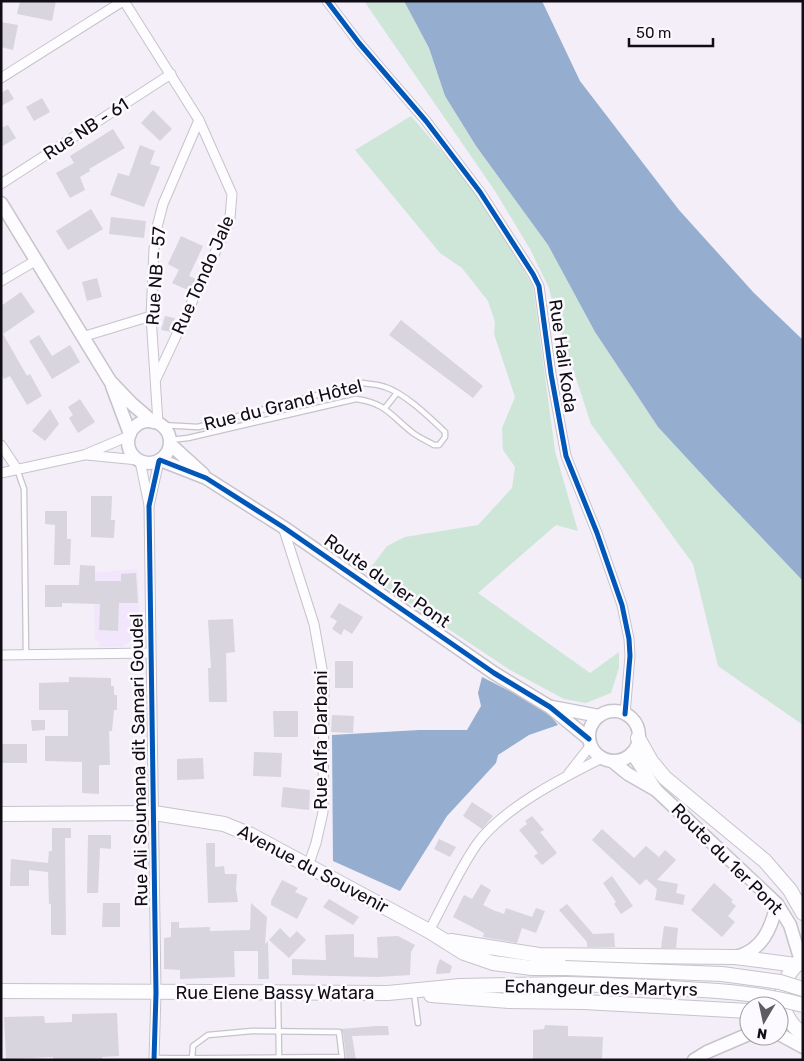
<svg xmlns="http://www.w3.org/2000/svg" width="804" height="1061" font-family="Rubik,sans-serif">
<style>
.built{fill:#f1e6fb}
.green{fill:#cee6d8}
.water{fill:#95aecf}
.building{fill:#d8d5de}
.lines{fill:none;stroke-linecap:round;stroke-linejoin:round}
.lane-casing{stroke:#c7c3cb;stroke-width:7}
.street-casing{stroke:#c7c3cb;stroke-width:11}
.secondary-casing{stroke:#c7c3cb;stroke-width:15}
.primary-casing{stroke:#c7c3cb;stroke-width:16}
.lane{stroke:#fdfcfe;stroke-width:4.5}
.street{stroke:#fdfcfe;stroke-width:9}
.secondary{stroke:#fdfcfe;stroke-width:12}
.primary{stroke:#fdfcfe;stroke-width:14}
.primary-bridge-casing{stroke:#c7c3cb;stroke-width:16;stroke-linecap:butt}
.primary-bridge{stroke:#fdfcfe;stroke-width:14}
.cycleway-casing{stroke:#fdfaff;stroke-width:8}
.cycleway{stroke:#0057b8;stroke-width:5}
.labels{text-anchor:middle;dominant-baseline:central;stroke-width:5;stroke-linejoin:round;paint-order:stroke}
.street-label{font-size:18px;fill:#110d15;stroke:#fdfaff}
</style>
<rect width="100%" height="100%" fill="#f3eef8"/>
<path class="built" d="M138 569 140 633 122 647H100L99 641 95 640 93 573Z"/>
<g class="green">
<path d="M364 1H404L429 48 445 96 476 146 548 245 595 332 658 427 720 494 803 581V725L718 666 693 564 591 424 556 317 549 288 530 249 495 191Z"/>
<path d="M411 116 482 198 533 286 555 451 578 531 556 525 478 593 590 673 619 652V668L611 693 586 703 564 699 510 670 366 574 387 546 405 537 478 525 512 488 515 467 503 450 502 428 515 397 494 334 495 322 488 301 462 268 440 253 355 150Z"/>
</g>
<g class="water">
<path d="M404 1H542L580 81 679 210 754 293 803 340V581L720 494 658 427 595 332 548 245 476 146 445 96 429 48Z"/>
<path d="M482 677 545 709 558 725 529 735 498 755 496 763 447 816 400 891 333 861 332 735 419 730H467L481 706 478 693Z"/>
</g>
<g class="building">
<path d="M20 1H56L52 21 17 14Z"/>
<path d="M1 22 18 25 13 50 1 47Z"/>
<path d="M8 89 14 99 1 106V93Z"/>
<path d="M42 98 50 112 34 121 26 107Z"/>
<path d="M153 110 172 129 160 141 141 123Z"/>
<path d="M8 125 16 138 1 147V128Z"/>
<path d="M113 129 125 148 89 169 90 171 80 177 85 190 70 198 56 173 74 163 70 156Z"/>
<path d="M140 145 155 151 150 164 160 167 144 207 110 195 118 173 129 176Z"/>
<path d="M91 209 103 229 68 250 56 231Z"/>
<path d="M111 217 146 221 144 238 109 234Z"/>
<path d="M181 236 203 246 189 276 196 279 190 291 172 283 179 270 168 264Z"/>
<path d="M97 278 102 297 87 301 82 282Z"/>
<path d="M21 292 35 312 3 334 27 376 30 374 42 396 27 405 10 376 4 379 1 374V306Z"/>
<path d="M165 316 175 318 171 332 161 330Z"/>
<path d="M401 320 483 386 473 398 389 335Z"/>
<path d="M39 335 52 356 70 345 80 362 52 379 29 341Z"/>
<path d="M80 399 95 422 78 433 69 418 73 415 68 407Z"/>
<path d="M50 409 59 424 45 441 32 431Z"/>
<path d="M91 496H112L111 520H115L114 538 91 537Z"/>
<path d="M45 511H67V539H71L70 565H54L55 525 45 524Z"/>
<path d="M80 565 95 566V581H121V574L136 573 138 603H119L118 631 99 630 100 604 62 603V607H45V585H79Z"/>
<path d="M339 603 363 617 352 634 344 629 341 635 332 629 337 621 330 617Z"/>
<path d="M233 619 235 652 226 653 227 702H209L208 668H211L208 620Z"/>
<rect x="335" y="661" width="18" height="27"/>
<path d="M69 677 111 678V686H114V695H117V710H114L112 731H109L110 765H99V794L82 793V762L45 761V736H68V710H39V683L69 682Z"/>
<path d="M273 711H298V737H274Z"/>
<path d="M332 715 354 716 353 733 331 732Z"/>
<path d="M31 720H45V730L32 731Z"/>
<rect x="1" y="744" width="26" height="19"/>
<path d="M254 752 282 753 281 777 253 776Z"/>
<path d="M203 758 204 779 177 780V759Z"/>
<path d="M283 787 310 790 309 810 281 807Z"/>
<path d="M472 802 493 816 482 829 463 816Z"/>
<path d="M532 816 544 830 540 832 557 853 542 865 534 856 538 853 519 830 527 824 525 821Z"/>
<path d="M52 828H71V838H65L66 935H51V904H49L48 872 29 870V886H10L11 859 48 863 49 851H52Z"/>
<path d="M602 829 634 858 646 846 659 857 665 850 676 860 657 880 678 884 676 893 685 895 683 905 655 900 657 889 646 879 640 885 592 840Z"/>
<path d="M88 835H111V849L100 848 98 893H87Z"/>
<path d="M439 839 456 847 450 857 434 849Z"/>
<path d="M206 843H215V867L224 866 225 874H237L236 889 238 902 208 903Z"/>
<path d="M612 876 633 906 621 914 614 904 616 902 603 883Z"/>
<path d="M282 880 298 888 295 892 308 898 297 919 271 905V901Z"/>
<path d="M714 883 733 900 731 902 736 906 728 916 735 922 722 937 691 910Z"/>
<path d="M481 884 491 890 483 905 493 910 504 914 506 908 532 917 536 908 545 911 536 933 522 928 517 943 483 937 484 933 453 917 464 895 472 899Z"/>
<path d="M329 899 359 917 353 925 323 907Z"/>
<path d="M103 903H120V927H102Z"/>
<path d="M251 903 267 917 265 944 268 941 269 979H258V951H234L235 977 180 979V970L164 969V938L171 937V922H179V928L210 927V931L250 930Z"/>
<path d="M567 904 593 934 614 933 615 947H587V942L559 910Z"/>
<path d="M664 926 678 928 676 948H661Z"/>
<path d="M280 928 290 938 297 931 306 940 289 958 269 940Z"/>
<path d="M354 934V957L378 958 377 937 398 936 415 945 411 952 410 975 378 977 292 975V959L326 960 325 935Z"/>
<path d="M440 959 452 966 450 973 436 974 437 966Z"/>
<path d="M117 1013 119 1056 102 1057 103 1060H53V1057L6 1059 4 1017 44 1016 45 1023 72 1022V1014Z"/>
<path d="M545 1025 568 1026V1036L603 1037 602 1060H533V1030L544 1029Z"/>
<path d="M377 1026H388L389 1035 352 1036 356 1060H345L346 1057 343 1032 341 1029Z"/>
</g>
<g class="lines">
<g class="lane-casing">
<g id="lane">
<path d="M385 408 397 393"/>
<path d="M161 425 198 427 362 383C369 384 378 384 385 387 406 394 429 417 445 432V437L439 445H434C427 441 420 438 413 433 391 416 386 403 356 399L188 438 170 440"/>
<path d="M17 469 24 489 26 654"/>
<path d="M414 993 418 1023"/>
<path d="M278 995 279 1057"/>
<path d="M154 1058C217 1059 279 1057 342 1057L339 1032 252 1031 208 1035 193 1046 192 1059V1060"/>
</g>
</g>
<g class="street-casing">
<g id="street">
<path d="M124 1 199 120 232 194 230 218 226 229 156 379"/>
<path d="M327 1 359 43 426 121 480 192 533 274 539 286 551 374 566 456 597 533 622 605 629 639 630 656 625 714"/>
<path d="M1 78 123 1"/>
<path d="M1 184 171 74"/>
<path d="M1 281 35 261"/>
<path d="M82 337 151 316"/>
<path d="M158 423 151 316 154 249 157 227 163 204 199 120"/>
<path d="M1 445 17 469"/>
<path d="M87 455 138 460"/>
<path d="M140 461 149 505"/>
<path d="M1 473 84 455 129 436"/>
<path d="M283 527 314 624 324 680 323 812 316 843 308 866"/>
<path d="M1 655 150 653"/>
<path d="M569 773 591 745"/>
<path d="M429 931C445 902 458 871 477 844 503 808 562 778 602 758"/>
<path d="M154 1060 156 993 149 506 159 461"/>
</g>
</g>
<g class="secondary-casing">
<g id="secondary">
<path d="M1 203 110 381 131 403 153 422"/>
<path d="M112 386 130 434"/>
<circle cx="149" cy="442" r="21"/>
<path d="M170 444 203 474"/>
<path d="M160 460 206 478 283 527 494 673 550 707 589 739"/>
<path d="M552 707 599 716"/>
<circle cx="614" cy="736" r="25"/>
<path d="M632 753 656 790 777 904 790 925 801 961"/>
<path d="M612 761 628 774 656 790"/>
<path d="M735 957C762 951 771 929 777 904"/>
<path d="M779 1034 803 1047"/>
<path d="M694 1060 707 1052 749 1034"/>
</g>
</g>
<g class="primary-casing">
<g id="primary">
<path d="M638 738 651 761 665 778 765 861 790 890 803 913"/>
<path d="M1 814 154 813 224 824 251 835 429 931 464 953 493 963 532 968H565"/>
<path d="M451 941 539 955 735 957 796 965"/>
<path d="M802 960C776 980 776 1015 803 1034"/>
<path d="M1 991 388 993 460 986 566 984"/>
<path d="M431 995 509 1001 584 1002 749 1011"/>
</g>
</g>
<use href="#lane" class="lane"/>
<use href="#street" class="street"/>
<use href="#secondary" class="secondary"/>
<use href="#primary" class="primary"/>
<g class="primary-bridge-casing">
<g id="primary-bridge">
<path d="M565 968 722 974 780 982 803 989"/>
<path d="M566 984C606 985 646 986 685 989 725 991 764 994 803 1005"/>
</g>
</g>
<use href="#primary-bridge" class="primary-bridge"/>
<g class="cycleway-casing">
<g id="cycleway">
<path d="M327 1 359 43 426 121 480 192 533 274 539 286 551 374 566 456 597 533 622 605 629 639 630 656 625 714"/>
<path d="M160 460 206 478 283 527 494 673 550 707 589 739"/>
<path d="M154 1060 156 993 149 506 159 461"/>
</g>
</g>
<use href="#cycleway" class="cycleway"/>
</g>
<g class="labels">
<g class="street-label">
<text transform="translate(86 129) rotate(-33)">Rue NB - 61</text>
<text transform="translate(203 275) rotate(-66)">Rue Tondo Jale</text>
<text transform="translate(156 276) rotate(-86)">Rue NB - 57</text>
<text transform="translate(563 356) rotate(82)">Rue Hali Koda</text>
<text transform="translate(283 405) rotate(-14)">Rue du Grand Hôtel</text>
<text transform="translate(387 581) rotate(35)">Route du 1er Pont</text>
<text transform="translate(321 740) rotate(-90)">Rue Alfa Darbani</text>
<text transform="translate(139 760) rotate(-91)">Rue Ali Soumana dit Samari Goudel</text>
<text transform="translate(727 859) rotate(45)">Route du 1er Pont</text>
<text transform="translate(313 869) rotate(28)">Avenue du Souvenir</text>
<text transform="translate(601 988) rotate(1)">Echangeur des Martyrs</text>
<text x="275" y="993">Rue Elene Bassy Watara</text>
</g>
</g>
<rect width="804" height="1061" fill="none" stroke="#110d15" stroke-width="5"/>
<g transform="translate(764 1021) rotate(189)"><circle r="24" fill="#fdfaff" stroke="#9f9ba1"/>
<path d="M0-4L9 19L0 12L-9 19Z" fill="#605c64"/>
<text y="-8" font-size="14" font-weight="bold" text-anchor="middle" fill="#110d15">N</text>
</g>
<path d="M629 38v8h84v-8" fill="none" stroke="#110d15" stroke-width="2.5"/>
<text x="636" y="38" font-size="15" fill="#110d15" stroke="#fdfaff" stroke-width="4" paint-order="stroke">50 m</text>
</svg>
